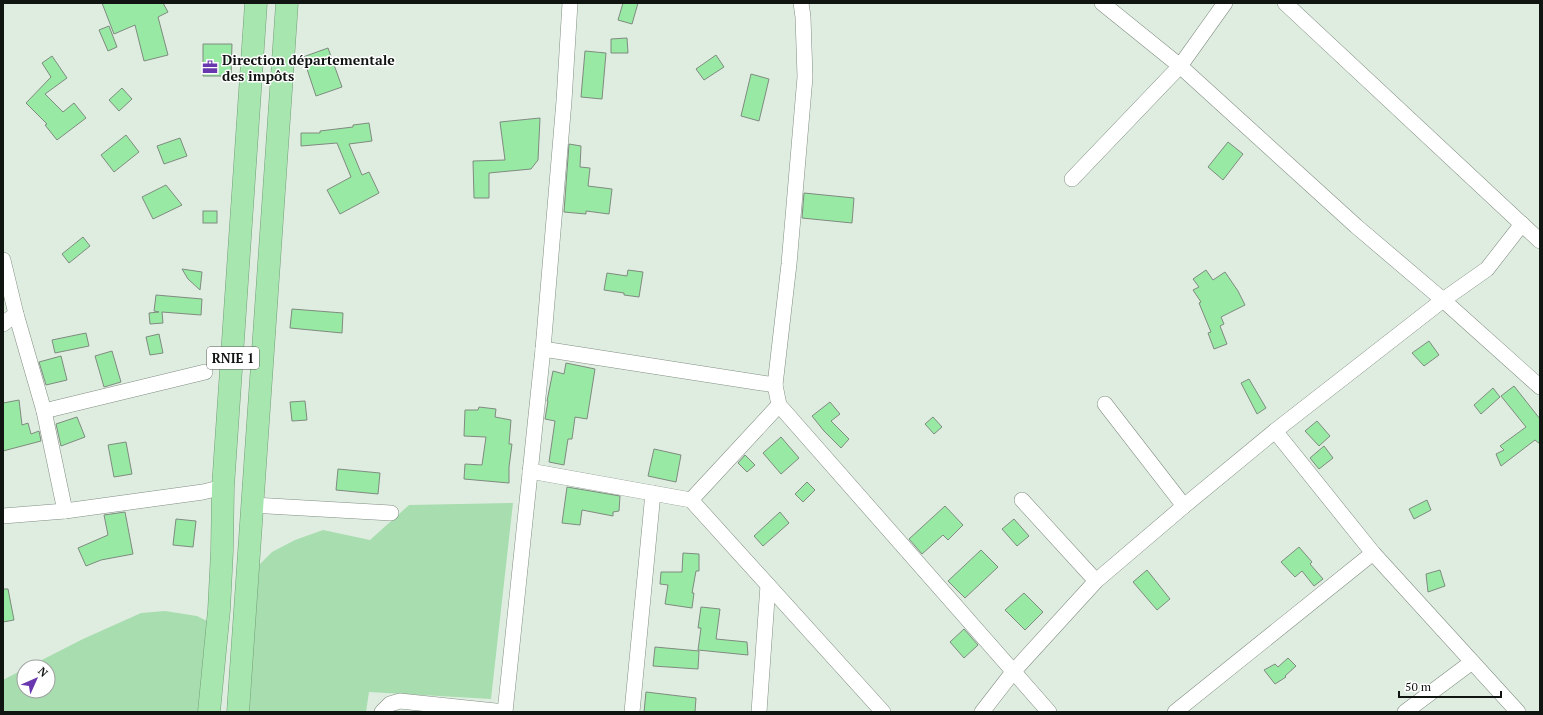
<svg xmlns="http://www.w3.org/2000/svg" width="1543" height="715" font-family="'PT Serif',serif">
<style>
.green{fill:#a8ddaf}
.building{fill:#98e9a3;stroke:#7f8b80}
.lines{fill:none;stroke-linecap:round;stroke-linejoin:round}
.street-casing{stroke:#828e83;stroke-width:16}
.highway-casing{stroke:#739d78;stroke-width:23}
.street{stroke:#fff;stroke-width:15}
.highway{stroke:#a8e6b0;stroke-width:22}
.labels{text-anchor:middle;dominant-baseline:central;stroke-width:3;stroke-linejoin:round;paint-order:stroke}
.shield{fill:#fff;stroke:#585b58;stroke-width:1}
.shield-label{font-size:13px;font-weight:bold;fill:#101511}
.poi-label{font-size:14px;font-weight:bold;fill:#101511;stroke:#fff;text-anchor:start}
</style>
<rect width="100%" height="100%" fill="#dfede0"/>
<g class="green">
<path d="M513 503 491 699 369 692 366 712H248L259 565 272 552 295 540 323 530 370 540 409 505Z"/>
<path d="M165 611 197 616 219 627 214 712H3V680L24 669V691H48V667H28L83 639 141 613Z"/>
</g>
<g class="building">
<path d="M102 3H163L168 12 158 17 168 55 144 61 135 25 114 34Z"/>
<path d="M623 3H638L632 24 618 20Z"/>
<path d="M109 26 117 47 108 51 99 30Z"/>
<path d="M627 38 628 53H611V39Z"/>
<path d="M203 44H232L231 76H203Z"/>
<path d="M328 48 342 87 316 96 303 57Z"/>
<path d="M585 51 606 53 602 99 581 97Z"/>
<path d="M716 55 724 67 704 80 696 69Z"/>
<path d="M52 56 67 78 45 94 63 112 74 103 86 118 57 140 45 125 47 124 26 103 51 77 42 63Z"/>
<path d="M751 74 769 79 759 121 741 116Z"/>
<path d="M122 88 132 99 119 111 109 100Z"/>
<path d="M540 118 538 160 531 169 489 173V198H474L473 161 505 160 500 122Z"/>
<path d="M369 123 372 141 349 144 362 175 369 172 379 193 340 214 327 190 351 177 337 143 301 146V133H320V131L353 127V125Z"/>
<path d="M126 135 139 152 114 172 101 155Z"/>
<path d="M180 138 187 156 164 164 157 146Z"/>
<path d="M1228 142 1243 154 1223 180 1208 167Z"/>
<path d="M569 144 581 146 580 167 590 168 588 186 612 189 609 214 586 211V214L564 212Z"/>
<path d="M166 185 182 205 153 219 142 197Z"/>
<path d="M804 193 854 198 852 223 802 218Z"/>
<rect x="203" y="211" width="14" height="12"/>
<path d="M83 237 90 246 69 263 62 254Z"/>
<path d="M182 269 202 272 200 290 188 279Z"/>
<path d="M628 270 643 272 639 297 624 295V293L604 290 607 273 627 276Z"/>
<path d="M1206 270 1213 280 1225 272 1238 291 1245 305 1221 317 1224 324 1220 326 1227 344 1214 349 1208 333 1211 332 1199 303 1201 302 1193 290 1199 287 1193 279Z"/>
<path d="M156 295 202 299 201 315 162 312 163 323 150 324 149 313 159 312 154 311Z"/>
<path d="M292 309 343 313 342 333 290 328Z"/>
<path d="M86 333 89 346 55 353 52 340Z"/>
<path d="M159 334 163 353 150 355 146 337Z"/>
<path d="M1429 341 1439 355 1424 366 1412 353Z"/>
<path d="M112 351 121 382 104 387 95 356Z"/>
<path d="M61 356 67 380 46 385 39 362Z"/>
<path d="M566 363 595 369 587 419 575 417 572 439H568L564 465 549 462 555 421 545 419 548 401H547L553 371 564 374Z"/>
<path d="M1249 379 1266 408 1257 414 1241 383Z"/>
<path d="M1514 386 1540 419V444L1535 440 1501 466 1496 454 1504 450 1500 446 1526 427 1501 396Z"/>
<path d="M1493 388 1500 397 1481 414 1474 405Z"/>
<path d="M19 400 22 425 28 423 31 434 39 431 41 441 3 451V403Z"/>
<path d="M305 401 307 420 292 421 290 402Z"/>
<path d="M830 402 840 414 831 421 849 439 841 448 824 431 812 416Z"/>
<path d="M479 407 496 409 495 417 511 420 509 444H512L509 467V483L464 479 465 464 482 465 486 437 464 436 465 410H478Z"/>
<path d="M77 417 85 437 61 446 56 424Z"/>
<path d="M933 417 942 427 934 434 925 424Z"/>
<path d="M1317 421 1330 436 1319 446 1305 431Z"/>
<path d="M781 437 799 458 781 474 763 453Z"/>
<path d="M126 442 132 474 114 477 108 445Z"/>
<path d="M1324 446 1333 458 1319 469 1310 458Z"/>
<path d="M654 449 681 455 676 482 648 476Z"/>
<path d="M745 455 755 465 747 472 738 463Z"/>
<path d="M338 469 380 473 378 494 336 490Z"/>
<path d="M807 482 815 490 803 502 795 494Z"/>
<path d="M567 487 620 496 619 511 613 512V516L582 510 580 525 562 523Z"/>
<path d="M1427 500 1431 510 1414 519 1409 509Z"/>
<path d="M945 506 963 525 948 540 943 535 922 554 909 539Z"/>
<path d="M125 512 133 554 101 560 86 566 78 548 108 535 104 515Z"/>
<path d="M780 512 789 523 763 546 754 536Z"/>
<path d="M176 519 196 521 193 547 173 545Z"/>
<path d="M1014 519 1029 536 1017 546 1002 529Z"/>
<path d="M1299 547 1312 562 1310 564 1323 579 1314 586 1302 571 1295 577 1281 562Z"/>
<path d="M981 550 998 567 965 598 948 581Z"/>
<path d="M683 553 699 554V571H696L692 593H694L692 608 665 604 668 585 660 584 661 572H682Z"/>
<path d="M1147 570 1170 599 1157 610 1133 582Z"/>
<path d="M1440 570 1445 586 1428 592 1426 574Z"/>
<path d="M3 589H8L14 620 3 622Z"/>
<path d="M1024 593 1043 612 1025 630 1005 610Z"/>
<path d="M701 607 720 609 716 639 747 642 748 655 698 650 701 628H698Z"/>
<path d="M964 629 978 645 964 658 950 642Z"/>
<path d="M655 647 699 651 698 669 653 666Z"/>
<path d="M1288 658 1296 666 1285 676 1286 677 1275 684 1264 670 1275 664 1278 667Z"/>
<path d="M646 692 696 698 695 712H644Z"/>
</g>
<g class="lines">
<g class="street-casing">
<g id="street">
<path d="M801 3 803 17 805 77 789 264 775 385 779 405 1049 712"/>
<path d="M1102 3 1180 66 1356 226 1443 300 1540 387"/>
<path d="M1285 3 1540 241"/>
<path d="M1072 179 1180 66 1225 3"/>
<path d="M3 260 16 314 44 411 65 511"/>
<path d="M3 324 16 314"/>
<path d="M543 349 775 385"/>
<path d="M1105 404 1184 506"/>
<path d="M44 411 205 372"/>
<path d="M1275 431 1443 300 1487 269 1522 224"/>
<path d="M530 471 691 500 883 712"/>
<path d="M691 500 779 405"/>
<path d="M1022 500 1096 581"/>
<path d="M252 505 391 513"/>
<path d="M3 516 65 511 203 492 223 487"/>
<path d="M382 712 390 704 400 701 505 712"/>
<path d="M505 712 543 349 564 101 570 3"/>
<path d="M632 712 653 493"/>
<path d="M759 712 768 585"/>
<path d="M982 712 1013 672 1096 581 1184 506 1275 431 1373 553 1518 712"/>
<path d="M1175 712 1373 553"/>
<path d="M1405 712 1472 662"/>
</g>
</g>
<g class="highway-casing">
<g id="highway">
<path d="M209 712 219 610 222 551 223 487 256 3"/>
<path d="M238 712 287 3"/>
</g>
</g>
<use href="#street" class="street"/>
<use href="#highway" class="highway"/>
</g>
<defs>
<g id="office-bare" transform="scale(1.2)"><path d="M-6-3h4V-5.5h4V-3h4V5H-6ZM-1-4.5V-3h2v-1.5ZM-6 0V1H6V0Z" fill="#6938af" stroke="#fff" stroke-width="2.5" paint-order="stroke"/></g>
</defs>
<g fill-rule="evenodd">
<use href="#office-bare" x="210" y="67"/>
</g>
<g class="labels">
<rect class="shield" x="207" y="347" width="52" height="22" rx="3"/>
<g class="shield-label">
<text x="233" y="358">RNIE 1</text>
</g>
<g class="poi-label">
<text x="222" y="59">Direction départementale<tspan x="222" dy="16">des impôts</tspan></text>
</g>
</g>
<rect width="1543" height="715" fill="none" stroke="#101511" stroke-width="8"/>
<g transform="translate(36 679) rotate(45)"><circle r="19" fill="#ffffff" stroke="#9fa1a0"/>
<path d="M0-3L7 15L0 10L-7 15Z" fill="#6938af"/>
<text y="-6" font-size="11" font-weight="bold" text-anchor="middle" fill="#101511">N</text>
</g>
<path d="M1399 691v6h102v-6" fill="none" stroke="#101511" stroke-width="2"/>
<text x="1405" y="691" font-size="12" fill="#101511" stroke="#ffffff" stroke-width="3" paint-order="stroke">50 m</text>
</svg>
